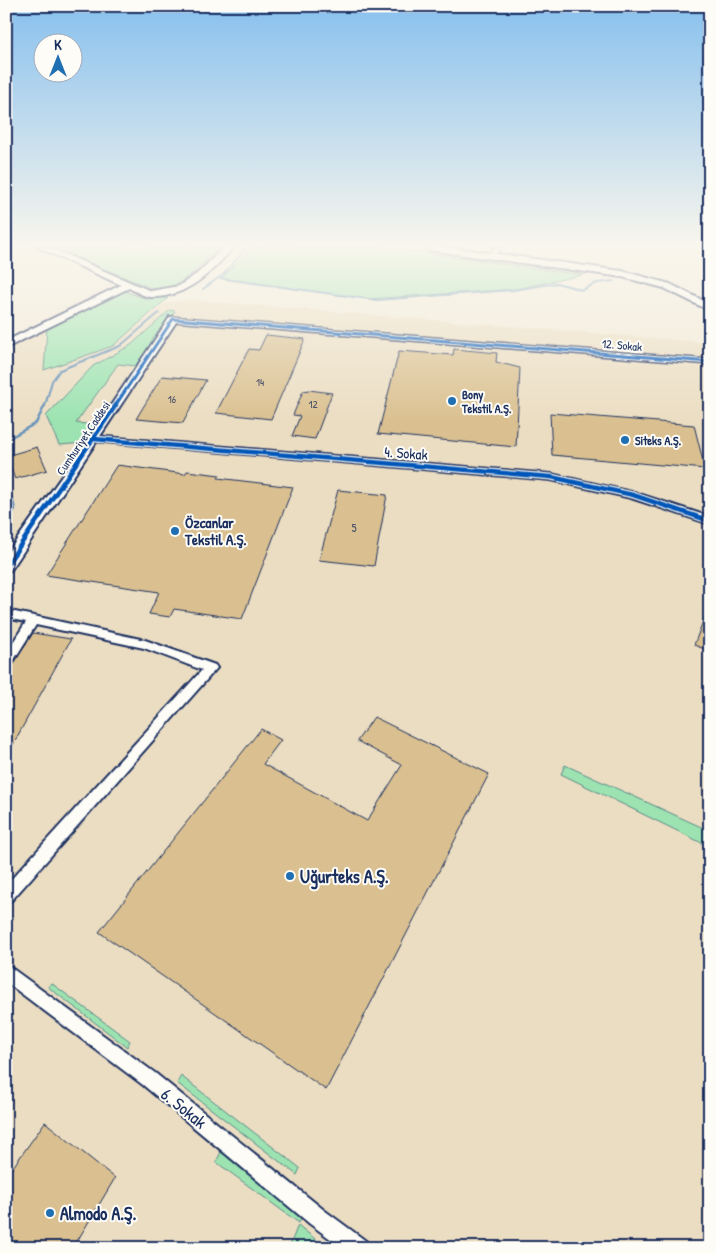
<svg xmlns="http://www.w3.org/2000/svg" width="716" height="1254" font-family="'Patrick Hand',sans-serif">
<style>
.built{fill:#ebddc2}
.green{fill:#9ce3b1;stroke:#5c8988}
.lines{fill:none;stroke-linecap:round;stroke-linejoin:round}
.stream-far1{stroke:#6591ba;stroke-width:2}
.stream{stroke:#6591ba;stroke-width:2.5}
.building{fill:#dac090;stroke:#1b2f5e}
.street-casing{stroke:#1b2f5e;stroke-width:4}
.secondary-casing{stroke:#1b2f5e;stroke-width:4}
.street{fill:#fdfcf7;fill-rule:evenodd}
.secondary{fill:#fdfcf7;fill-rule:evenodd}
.cycleway-far1-casing{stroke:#fdfcf7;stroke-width:5}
.cycleway-casing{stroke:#fdfcf7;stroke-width:7}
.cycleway-far1{stroke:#0057b8;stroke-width:3}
.cycleway{stroke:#0057b8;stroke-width:4.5}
.poi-dot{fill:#1f6fb2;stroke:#fdfcf7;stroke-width:2}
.labels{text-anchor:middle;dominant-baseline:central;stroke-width:4;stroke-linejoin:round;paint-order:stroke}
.far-number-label{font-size:11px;fill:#4b536a}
.far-street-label{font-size:12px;fill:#1b2f5e;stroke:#fdfcf7}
.far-poi-label{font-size:12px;font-weight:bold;fill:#1b2f5e;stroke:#fdfcf7;text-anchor:start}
.number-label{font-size:12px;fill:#4b536a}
.street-label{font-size:15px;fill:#1b2f5e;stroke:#fdfcf7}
.poi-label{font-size:15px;font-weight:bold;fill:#1b2f5e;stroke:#fdfcf7;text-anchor:start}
.near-poi-label{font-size:18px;font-weight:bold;fill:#1b2f5e;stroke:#fdfcf7;text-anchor:start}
.near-street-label{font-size:18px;fill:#1b2f5e;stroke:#fdfcf7}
</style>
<rect width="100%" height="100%" fill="#f2ead8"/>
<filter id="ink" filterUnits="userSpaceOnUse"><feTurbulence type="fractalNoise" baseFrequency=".02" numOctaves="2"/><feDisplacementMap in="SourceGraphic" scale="10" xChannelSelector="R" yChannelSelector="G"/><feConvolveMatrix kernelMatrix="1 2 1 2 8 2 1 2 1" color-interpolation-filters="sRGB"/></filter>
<g filter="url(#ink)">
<path class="built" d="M190 300 710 343V1248H6V348L49 328 44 370 113 346 164 303Z"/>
<g class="green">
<path d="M52 247H220C200 266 181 290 153 289Z"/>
<path d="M252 247H384L583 275 516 289 368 299 222 278Z"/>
<path d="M124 291 147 299 168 298 113 346 44 370 47 328Z"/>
<path d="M170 310 175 311 137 366 118 364 76 423 97 425 85 443 59 445 46 416 93 366 131 345Z"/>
<path d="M565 765 710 831V847L561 774Z"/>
<path d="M51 983 130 1041 127 1047 48 987Z"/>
<path d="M181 1076 300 1168 297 1175 177 1083Z"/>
<path d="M222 1150 305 1211 299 1223 216 1162Z"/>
<path d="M298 1225 326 1248H289Z"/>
</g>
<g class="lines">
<g class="stream-far1">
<path d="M218 278 376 300 513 290 557 283 582 290 597 283 614 281"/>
<path d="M203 289 224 274 247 247"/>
<path d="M167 319 169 315"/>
<path d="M45 406 52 381 60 370 120 346 159 313"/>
</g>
<g class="stream">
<path d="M6 440 36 423 45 405"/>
<path d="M6 492 11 495 15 509 6 523"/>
</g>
</g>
<g class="building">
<path d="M266 335 305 339 271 419 216 413 249 349 259 350Z"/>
<path d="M454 349 497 353 496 362 520 368 516 447 378 434 399 351 453 355Z"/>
<path d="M162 376 206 380 183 423 136 419Z"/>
<path d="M309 390 332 393 315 439 292 436 300 416 293 415 303 391Z"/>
<path d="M550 413 694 425 705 469 552 455Z"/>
<path d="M37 447 47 470 15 479 6 456Z"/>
<path d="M117 465 185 474 187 471 220 475 218 478 293 487 242 619 174 609 170 617 149 614 159 592 46 575Z"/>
<path d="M338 490 387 495 374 566 319 560Z"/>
<path d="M709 605H710V651L694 645Z"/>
<path d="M33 633 71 639 6 757V670L12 667Z"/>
<path d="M374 717 489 774 326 1090 99 932 261 729 281 740 263 764 367 821 402 765 357 741Z"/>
<path d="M45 1122 115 1178 73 1248H6V1177Z"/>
</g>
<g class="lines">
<g class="street-casing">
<g id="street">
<path d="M495 247H501L493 257H489L488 256Z"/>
<path d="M170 317 710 360V364L173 321 169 319Z"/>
<path d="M94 436 551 474 636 493 710 517V524L631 498 551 480 91 441 90 439Z"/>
<path d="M6 610 145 640 215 665 217 668 11 901 6 903V885L202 670 144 648 36 625 10 666 6 668V653L26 622 6 618Z"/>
<path d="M6 964 155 1073 324 1210 366 1241 368 1248H343L310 1224 143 1085 6 982Z"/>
</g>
</g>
<g class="secondary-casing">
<g id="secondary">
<path d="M37 247H48L151 291 179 286 198 273 224 247H233C213 272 185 299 150 297 143 296 135 291 129 288L6 348V341L121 285Z"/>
<path d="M424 247H447L622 271 670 284 710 304V311L664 288 622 277 428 250Z"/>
<path d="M170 317 178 319 11 570 6 571V555L89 438Z"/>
</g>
</g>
<use href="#street" class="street"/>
<use href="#secondary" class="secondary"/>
<g class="cycleway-far1-casing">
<path id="cycleway-far1" d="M115 406 173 319 710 362"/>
</g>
<g class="cycleway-casing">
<g id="cycleway">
<path d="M94 439 551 477 633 495 710 521"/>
<path d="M6 566 116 405"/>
</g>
</g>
<use href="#cycleway-far1" class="cycleway-far1"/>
<use href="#cycleway" class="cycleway"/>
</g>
</g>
<linearGradient id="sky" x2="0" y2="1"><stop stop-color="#87c0ee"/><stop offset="0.58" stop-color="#f9f6ed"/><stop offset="1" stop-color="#f9f6ed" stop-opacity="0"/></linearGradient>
<rect width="716" height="423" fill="url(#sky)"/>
<g class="poi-dot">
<circle cx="452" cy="401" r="5"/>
<circle cx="625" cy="440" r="5"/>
<circle cx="175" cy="531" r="5"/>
<circle cx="290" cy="876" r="5"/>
<circle cx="50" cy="1213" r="5"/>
</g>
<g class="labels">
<g class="far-number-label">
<text x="260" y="382">14</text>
<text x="172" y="399">16</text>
<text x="313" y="404">12</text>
</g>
<g class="far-street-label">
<text transform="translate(622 345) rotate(5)">12. Sokak</text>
<text transform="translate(83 438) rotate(-56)">Cumhuriyet Caddesi</text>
</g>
<g class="far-poi-label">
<text x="462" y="394">Bony<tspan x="462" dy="14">Tekstil A.Ş.</tspan></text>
<text x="635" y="440">Siteks A.Ş.</text>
</g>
<g class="number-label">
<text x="354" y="527">5</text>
</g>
<g class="street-label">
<text transform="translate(406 453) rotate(4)">4. Sokak</text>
</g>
<g class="poi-label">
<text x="185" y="522">Özcanlar<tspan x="185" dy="17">Tekstil A.Ş.</tspan></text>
</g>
<g class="near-poi-label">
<text x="300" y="876">Uğurteks A.Ş.</text>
<text x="60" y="1213">Almodo A.Ş.</text>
</g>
<g class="near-street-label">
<text transform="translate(184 1108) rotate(39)">6. Sokak</text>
</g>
</g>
<rect width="716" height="1254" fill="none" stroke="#fdfcf7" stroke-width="25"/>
<rect x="12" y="12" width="691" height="1229" fill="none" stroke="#1b2f5e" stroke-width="2" filter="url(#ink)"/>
<g transform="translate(58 58)"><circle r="24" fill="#fdfcf7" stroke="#a3aaba"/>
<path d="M0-4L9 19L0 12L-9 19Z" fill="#1f6fb2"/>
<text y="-8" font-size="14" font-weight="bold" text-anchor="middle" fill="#1b2f5e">K</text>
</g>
</svg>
